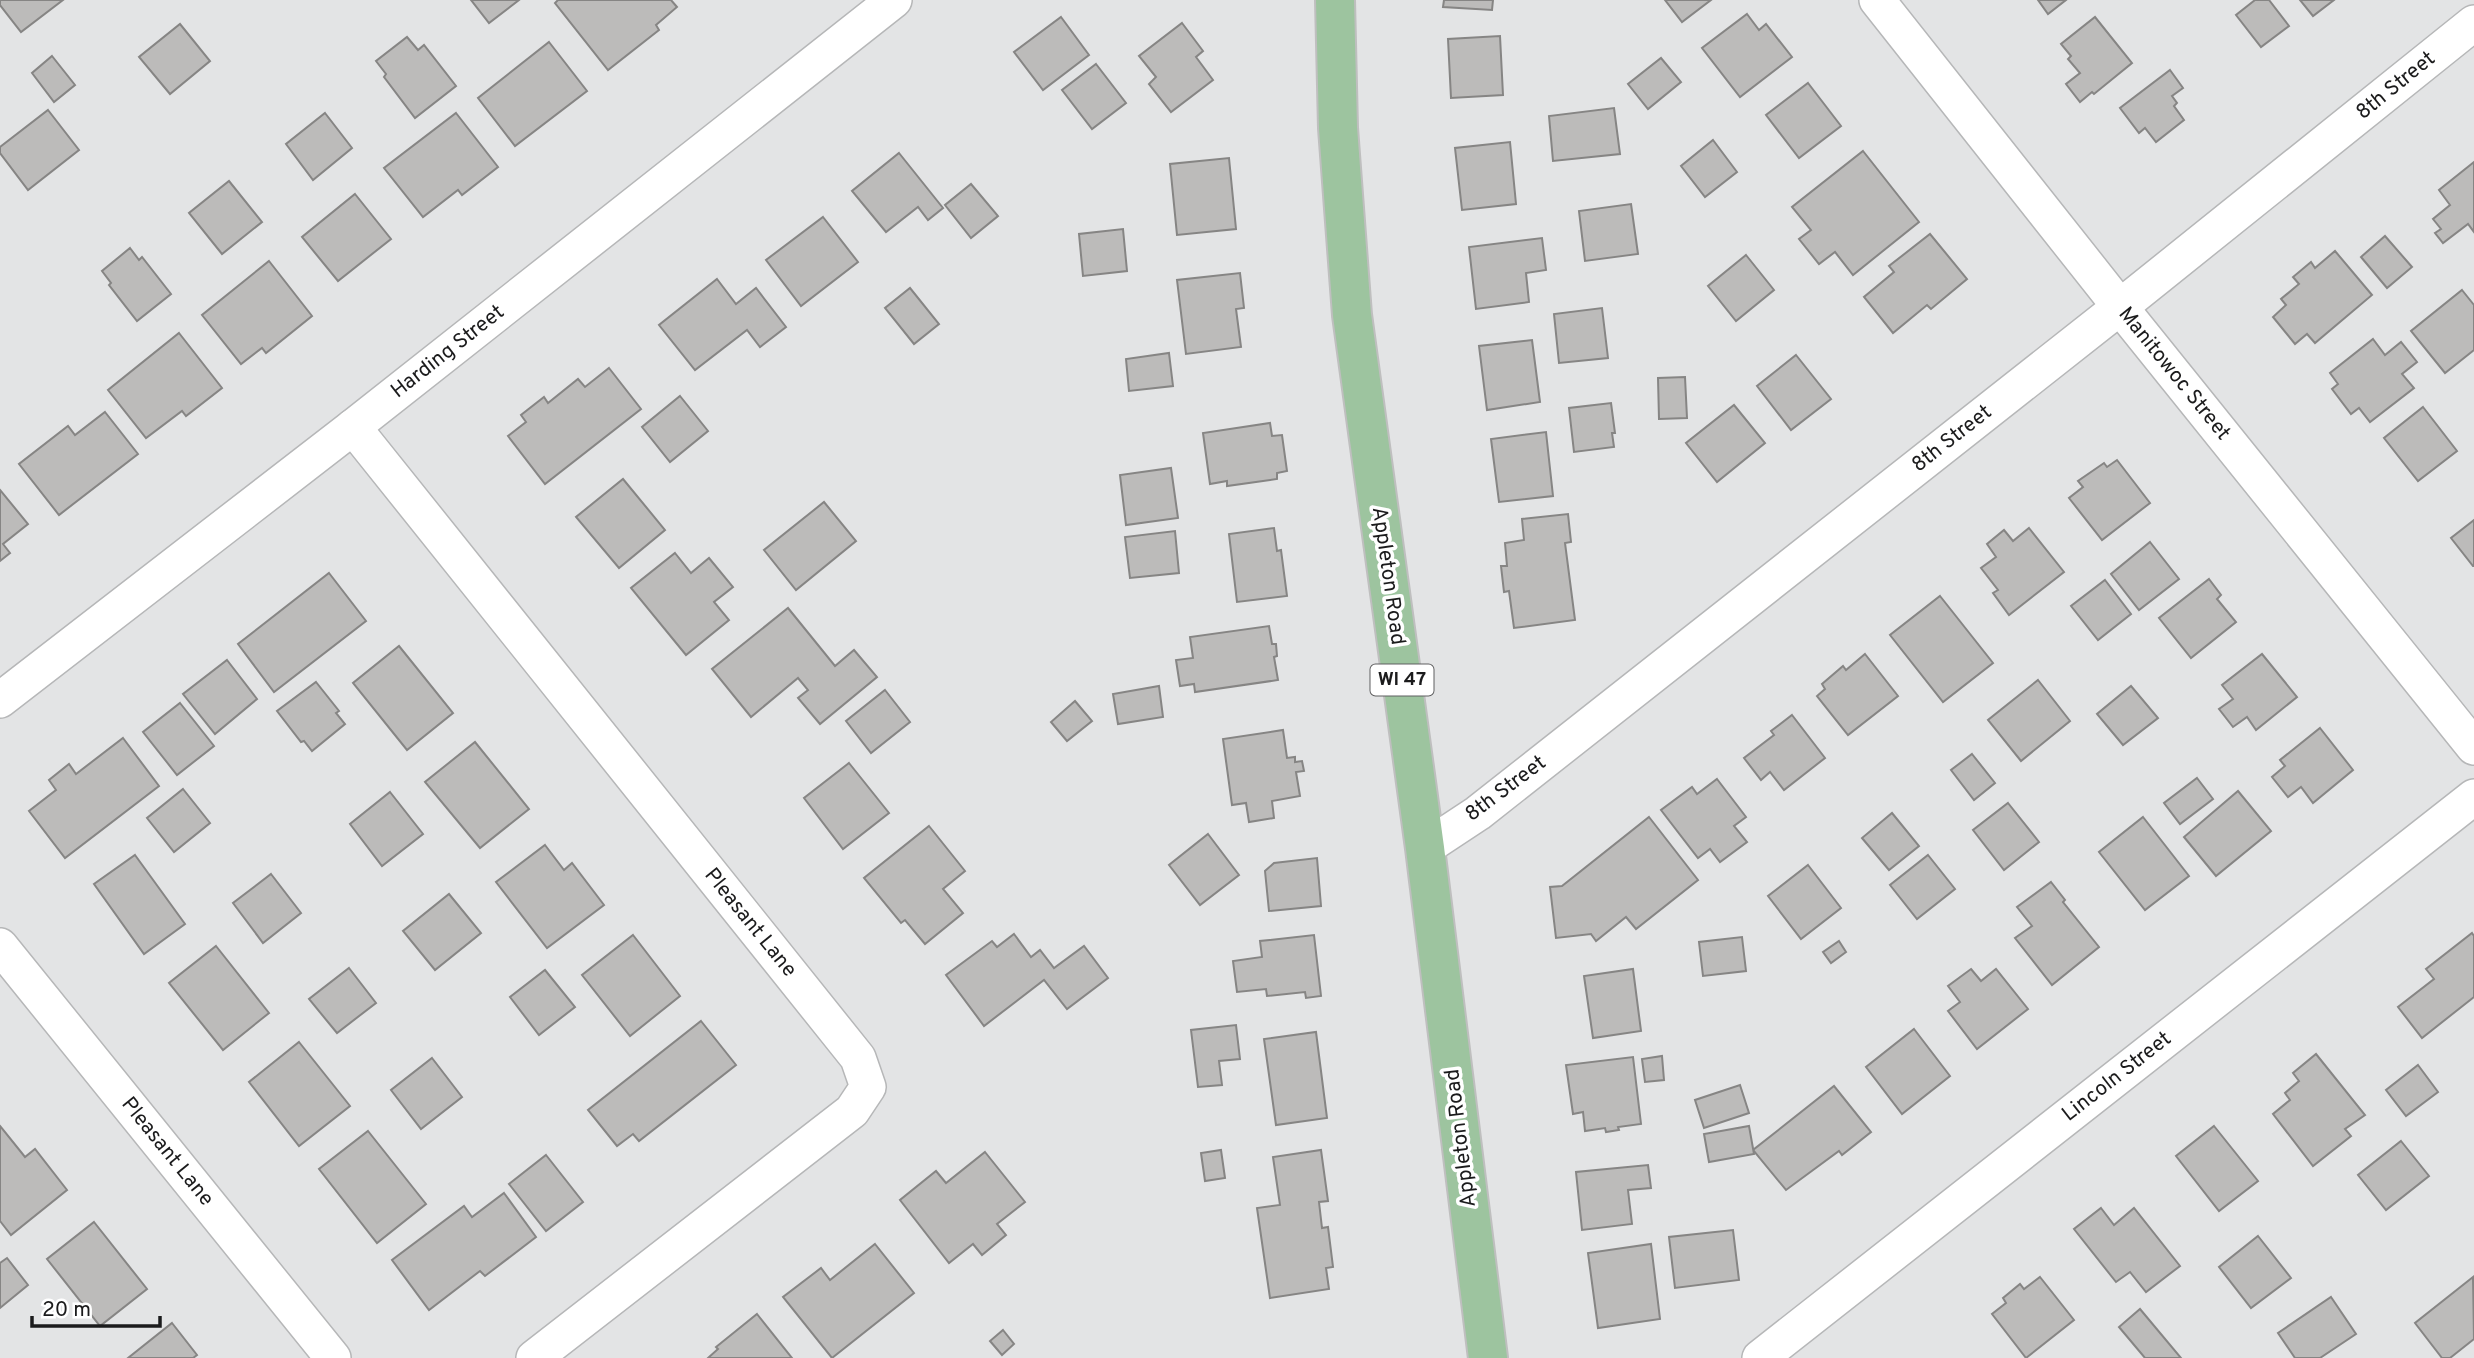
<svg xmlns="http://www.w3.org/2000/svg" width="2474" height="1358" font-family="Overpass,sans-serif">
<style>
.building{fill:#bcbbba;stroke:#868584;stroke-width:2}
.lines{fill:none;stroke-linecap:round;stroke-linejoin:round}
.minor-casing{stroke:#b6b7b8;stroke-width:38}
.primary-casing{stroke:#bfbfbf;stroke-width:42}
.minor{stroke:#fff;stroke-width:35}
.primary{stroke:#9dc49f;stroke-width:38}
.labels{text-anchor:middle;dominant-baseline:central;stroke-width:7;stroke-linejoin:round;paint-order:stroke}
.shield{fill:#fff;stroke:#5f5f60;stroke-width:2}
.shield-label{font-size:19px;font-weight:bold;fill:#1b1b1c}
.street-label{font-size:21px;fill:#1b1b1c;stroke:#fff}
</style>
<rect width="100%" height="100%" fill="#e3e4e5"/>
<g class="building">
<path d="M0 0H63L21 32 0 5Z"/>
<path d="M471 0H519L489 23Z"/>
<path d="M558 0H671L677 7 656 25 659 30 608 70 555 3Z"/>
<path d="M1444 0H1493L1492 10 1443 7Z"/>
<path d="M1665 0H1711L1682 22Z"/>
<path d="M2038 0H2066L2048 14Z"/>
<path d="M2255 0H2269L2289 26 2261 47 2236 15Z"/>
<path d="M2300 0H2334L2313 16Z"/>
<path d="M1747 14 1759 30 1766 24 1792 57 1740 97 1702 48Z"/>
<path d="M1061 17 1089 55 1043 90 1014 52Z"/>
<path d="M2095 17 2132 63 2094 94 2092 92 2080 102 2066 84 2080 73 2068 59 2071 56 2061 44Z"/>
<path d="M1182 23 1203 51 1196 57 1213 80 1171 112 1149 84 1156 77 1139 56Z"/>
<path d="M180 24 210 61 170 94 139 57Z"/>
<path d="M1500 36 1503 95 1451 98 1448 39Z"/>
<path d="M407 37 418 50 424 45 456 86 415 118 384 77 386 74 376 61Z"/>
<path d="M549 42 587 91 515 146 478 98Z"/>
<path d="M52 56 75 85 54 102 32 73Z"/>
<path d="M1661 58 1681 82 1648 109 1628 84Z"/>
<path d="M1096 64 1126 103 1092 129 1062 90Z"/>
<path d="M2170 70 2183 88 2172 96 2177 103 2174 106 2184 120 2156 142 2145 128 2139 133 2120 108Z"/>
<path d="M1808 83 1841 126 1799 158 1766 115Z"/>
<path d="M1614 108 1620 154 1553 161 1549 116Z"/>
<path d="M48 110 79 150 28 190 0 153V147Z"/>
<path d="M325 113 352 148 313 180 286 144Z"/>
<path d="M456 113 498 167 462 195 458 190 423 217 384 168Z"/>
<path d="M1713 140 1737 172 1705 197 1681 166Z"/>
<path d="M1510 142 1516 204 1462 210 1455 148Z"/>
<path d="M1863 151 1919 222 1853 275 1835 252 1819 264 1799 239 1811 230 1792 207Z"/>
<path d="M899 153 943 208 928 220 918 207 886 232 852 191Z"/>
<path d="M1229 158 1236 229 1177 235 1170 164Z"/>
<path d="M2474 162V232L2468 224 2443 243 2435 233 2441 229 2433 219 2450 205 2439 190Z"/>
<path d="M229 181 262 222 222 254 189 213Z"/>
<path d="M971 184 998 216 971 238 945 205Z"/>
<path d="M355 194 391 239 338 281 302 237Z"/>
<path d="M1631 204 1638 254 1585 261 1579 211Z"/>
<path d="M823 217 858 262 801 306 766 260Z"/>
<path d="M1123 229 1127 271 1083 276 1079 234Z"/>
<path d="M1930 234 1967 279 1931 309 1927 305 1893 333 1864 297 1894 272 1889 266Z"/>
<path d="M2385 236 2412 267 2387 288 2361 257Z"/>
<path d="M1542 238 1546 270 1526 273 1529 302 1476 309 1469 247Z"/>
<path d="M130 248 139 260 142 257 171 294 137 321 109 285 111 283 102 271Z"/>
<path d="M2335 251 2372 295 2315 343 2307 334 2295 344 2273 317 2286 305 2281 299 2299 284 2293 277 2311 262 2315 268Z"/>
<path d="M1746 255 1774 290 1736 321 1708 286Z"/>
<path d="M269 261 312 316 266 353 262 348 241 364 202 315Z"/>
<path d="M1240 273 1244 308 1236 309 1241 347 1186 354 1177 280Z"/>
<path d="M717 279 736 304 756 288 786 327 760 347 747 330 695 370 659 325Z"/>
<path d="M910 288 939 324 914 344 885 308Z"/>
<path d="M2462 290 2474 305V350L2445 373 2411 331Z"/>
<path d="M1602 308 1608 358 1559 363 1554 314Z"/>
<path d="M179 333 222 388 186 416 182 411 146 438 108 390Z"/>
<path d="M2373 339 2385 355 2401 342 2417 362 2402 374 2414 388 2370 422 2359 408 2351 414 2332 389 2338 384 2330 373Z"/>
<path d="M1532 340 1540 402 1487 410 1479 346Z"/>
<path d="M1169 353 1173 386 1129 391 1126 359Z"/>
<path d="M1796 355 1831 399 1791 430 1757 386Z"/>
<path d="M609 368 641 409 545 484 508 436 526 422 521 415 544 397 548 403 578 379 585 387Z"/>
<path d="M1685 377 1687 418 1659 419 1658 378Z"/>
<path d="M680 396 708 431 670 462 642 427Z"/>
<path d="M1611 403 1615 433H1612L1614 447 1574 452 1569 408Z"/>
<path d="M1734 405 1765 443 1717 482 1686 443Z"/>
<path d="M2423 407 2457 451 2418 481 2384 438Z"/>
<path d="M105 412 138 454 59 515 19 464 68 426 75 435Z"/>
<path d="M1270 423 1272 436 1282 435 1287 471 1277 473V479L1227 486V481L1210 484 1203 433Z"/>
<path d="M1546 432 1553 496 1499 502 1491 439Z"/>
<path d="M2117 460 2150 503 2102 540 2069 498 2083 487 2078 481 2104 463 2107 467Z"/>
<path d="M1171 468 1178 518 1126 525 1120 475Z"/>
<path d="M623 479 665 530 619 568 576 517Z"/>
<path d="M0 490 28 524 3 544 10 553 0 561Z"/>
<path d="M824 502 856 541 796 590 764 550Z"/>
<path d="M1568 514 1571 542 1565 543 1575 620 1514 628 1509 591 1504 592 1501 566H1507L1505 543 1524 540 1522 519Z"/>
<path d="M2474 520V566H2473L2451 538Z"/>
<path d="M1274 528 1277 551 1281 550 1287 596 1237 602 1229 534Z"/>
<path d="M2029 528 2064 572 2009 615 1993 593 1998 590 1981 568 1996 557 1987 544 2004 530 2013 541Z"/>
<path d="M1175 531 1179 573 1130 578 1125 537Z"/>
<path d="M2150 542 2179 579 2139 610 2111 574Z"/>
<path d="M675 553 691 573 709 558 733 587 714 602 729 620 686 655 631 588Z"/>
<path d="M329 573 366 621 274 692 238 644Z"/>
<path d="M2209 579 2221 595 2217 599 2236 622 2191 658 2159 618Z"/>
<path d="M2105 580 2131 614 2098 640 2071 606Z"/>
<path d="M1940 596 1993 663 1943 702 1890 635Z"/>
<path d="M788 608 835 666 854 650 877 677 820 724 798 698 808 690 798 678 751 717 712 669Z"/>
<path d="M1269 626 1272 644H1276L1277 656 1274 657 1278 680 1195 692 1194 684 1180 686 1176 660 1193 658 1190 637Z"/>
<path d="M399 646 453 713 407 750 353 683Z"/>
<path d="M1865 654 1898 696 1848 735 1817 696 1825 689 1822 684 1843 666 1846 670Z"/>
<path d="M2262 654 2297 697 2256 730 2247 717 2233 727 2219 709 2233 699 2222 685Z"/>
<path d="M227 660 257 699 215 734 183 694Z"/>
<path d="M2038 680 2070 721 2021 761 1988 720Z"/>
<path d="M316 682 339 711 336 713 345 724 312 751 304 741 301 742 277 711Z"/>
<path d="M1159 686 1163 717 1118 724 1113 694Z"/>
<path d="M2131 686 2158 718 2123 745 2097 714Z"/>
<path d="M885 690 910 722 871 753 846 721Z"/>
<path d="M1075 701 1092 721 1067 741 1051 722Z"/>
<path d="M180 703 214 746 177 775 143 732Z"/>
<path d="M1792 715 1825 758 1784 790 1770 772 1761 780 1744 758 1774 735 1771 731Z"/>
<path d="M2320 728 2353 770 2313 803 2301 787 2288 797 2272 777 2285 766 2280 760Z"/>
<path d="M1283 730 1287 758 1295 757V762L1302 761 1304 771 1296 772 1300 796 1272 801 1274 818 1249 822 1246 803 1232 805 1223 739Z"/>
<path d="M123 738 159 786 65 858 29 811 56 790 49 780 69 764 76 774Z"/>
<path d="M475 742 529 809 480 848 425 782Z"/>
<path d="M1972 754 1995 783 1974 800 1951 770Z"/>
<path d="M849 763 889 813 843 849 804 798Z"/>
<path d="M2197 778 2213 799 2180 824 2164 803Z"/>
<path d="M1717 779 1746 817 1734 826 1747 842 1720 862 1710 849 1698 858 1661 810 1692 787 1697 794Z"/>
<path d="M183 789 210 823 174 852 147 818Z"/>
<path d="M2238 791 2271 831 2216 876 2184 837Z"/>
<path d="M390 792 423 834 382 866 350 824Z"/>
<path d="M2008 803 2039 842 2004 870 1973 830Z"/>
<path d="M1892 813 1919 846 1889 870 1862 838Z"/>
<path d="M1649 817 1698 880 1636 929 1626 917 1596 941 1591 934 1556 938 1550 887 1562 886Z"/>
<path d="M2143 817 2189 876 2145 910 2099 852Z"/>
<path d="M929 826 965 871 943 889 963 913 925 944 905 920 901 923 864 878Z"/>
<path d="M1208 834 1239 875 1200 905 1169 865Z"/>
<path d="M545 845 564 870 572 863 604 905 547 948 496 882Z"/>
<path d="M135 855 185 924 144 954 94 884Z"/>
<path d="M1928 855 1955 889 1917 919 1890 885Z"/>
<path d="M1317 858 1321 906 1269 911 1265 871 1274 863Z"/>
<path d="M1808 865 1841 908 1801 939 1768 896Z"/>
<path d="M271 874 301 913 263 943 233 903Z"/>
<path d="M2051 882 2065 900 2063 902 2099 947 2052 985 2015 938 2032 926 2017 907Z"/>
<path d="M449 894 481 933 435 970 403 931Z"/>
<path d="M2472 933 2474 936V997L2422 1038 2398 1007 2434 979 2426 969Z"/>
<path d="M1014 934 1031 957 1040 950 1054 968 1084 946 1108 978 1067 1009 1044 980 984 1026 946 975 992 941 997 947Z"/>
<path d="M633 935 680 996 630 1036 582 975Z"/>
<path d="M1314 935 1321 996 1306 998 1305 992 1267 996 1266 989 1237 992 1233 961 1262 957 1260 941Z"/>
<path d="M1742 937 1746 971 1703 976 1699 942Z"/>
<path d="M1839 941 1846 952 1831 963 1823 952Z"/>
<path d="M216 946 269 1013 223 1050 169 983Z"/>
<path d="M349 968 376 1003 337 1033 309 999Z"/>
<path d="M1633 969 1641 1031 1593 1038 1584 976Z"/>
<path d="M1971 969 1981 981 1996 969 2028 1009 1977 1049 1948 1011 1960 1002 1948 986Z"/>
<path d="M545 970 575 1007 539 1035 510 997Z"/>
<path d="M701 1021 736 1065 639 1141 633 1134 617 1146 588 1110Z"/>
<path d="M1236 1025 1240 1059 1219 1061 1222 1085 1198 1087 1191 1030Z"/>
<path d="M1914 1029 1950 1076 1902 1114 1866 1067Z"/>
<path d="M1316 1032 1327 1118 1276 1125 1264 1039Z"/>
<path d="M299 1042 350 1106 299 1146 249 1082Z"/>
<path d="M2316 1054 2365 1115 2345 1129 2351 1136 2313 1166 2273 1114 2290 1100 2285 1093 2299 1081 2293 1073Z"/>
<path d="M1662 1056 1664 1080 1645 1082 1642 1059Z"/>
<path d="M1633 1057 1641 1124 1618 1127 1619 1130 1606 1132 1605 1128 1585 1131 1583 1112 1573 1114 1566 1065Z"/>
<path d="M432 1058 462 1097 421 1129 391 1090Z"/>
<path d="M2418 1065 2438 1092 2406 1116 2386 1090Z"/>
<path d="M1740 1085 1749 1113 1704 1128 1695 1100Z"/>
<path d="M1834 1086 1871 1132 1842 1155 1839 1151 1786 1190 1753 1150Z"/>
<path d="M0 1126 25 1157 35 1149 67 1190 11 1235 0 1221Z"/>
<path d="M1749 1126 1754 1154 1709 1162 1704 1134Z"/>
<path d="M2214 1126 2258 1181 2219 1211 2176 1156Z"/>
<path d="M368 1131 426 1204 377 1243 319 1169Z"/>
<path d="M2401 1141 2429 1176 2386 1210 2358 1175Z"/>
<path d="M1221 1150 1225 1178 1205 1181 1201 1153Z"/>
<path d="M1321 1150 1328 1201 1319 1202 1322 1228 1328 1227 1333 1267 1326 1268 1329 1289 1270 1298 1257 1208 1280 1205 1273 1157Z"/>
<path d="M985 1152 1025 1202 997 1224 1006 1235 982 1255 973 1244 949 1263 900 1200 936 1171 946 1183Z"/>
<path d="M546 1155 583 1202 546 1231 509 1184Z"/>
<path d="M1648 1165 1651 1188 1628 1190 1632 1224 1582 1230 1576 1172Z"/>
<path d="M504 1193 536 1237 485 1276 480 1271 429 1310 392 1260 464 1206 472 1217Z"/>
<path d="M2101 1208 2114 1225 2134 1208 2180 1266 2146 1292 2130 1272 2116 1282 2074 1229Z"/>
<path d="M94 1222 147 1289 100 1326 47 1259Z"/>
<path d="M1733 1230 1739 1280 1675 1288 1669 1237Z"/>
<path d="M2258 1236 2291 1278 2251 1308 2219 1267Z"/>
<path d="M875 1244 914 1293 832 1358 783 1297 821 1268 830 1280Z"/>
<path d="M1651 1244 1660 1319 1598 1328 1588 1253Z"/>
<path d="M7 1258 28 1285 0 1308V1263Z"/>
<path d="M2040 1277 2074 1320 2026 1358 1992 1314 2006 1303 2003 1298 2020 1284 2024 1289Z"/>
<path d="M2473 1277 2474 1339 2450 1358H2442L2415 1323Z"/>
<path d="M2331 1297 2356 1334 2320 1358H2295L2278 1333Z"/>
<path d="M2140 1309 2181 1358H2145L2119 1327Z"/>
<path d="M757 1314 792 1358H708L718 1349 716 1347Z"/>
<path d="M172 1323 197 1355 193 1358H128Z"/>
<path d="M1003 1330 1014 1344 1002 1355 990 1341Z"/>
</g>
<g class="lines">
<g class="minor-casing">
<g id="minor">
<path d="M1877 0 2120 307 2474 747"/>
<path d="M353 427 858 1058 868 1087 852 1111 534 1358"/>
<path d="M0 700 353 427 894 0"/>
<path d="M1425 848 1478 813 2120 307 2474 23"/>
<path d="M0 946 333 1358"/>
<path d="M1760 1358 2474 797"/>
</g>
</g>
<g class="primary-casing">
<path id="primary" d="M1335 0 1338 128 1352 315 1425 848 1488 1358"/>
</g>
<use href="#minor" class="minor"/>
<use href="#primary" class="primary"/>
</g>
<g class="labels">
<rect class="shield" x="1370.5" y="664.5" width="63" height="31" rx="5"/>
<g class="shield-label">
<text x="1402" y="680">WI 47</text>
</g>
<g class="street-label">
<text transform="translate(2396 86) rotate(-39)">8th Street</text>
<text transform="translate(448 352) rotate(-38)">Harding Street</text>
<text transform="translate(2174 374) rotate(51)">Manitowoc Street</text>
<text transform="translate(1952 439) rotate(-38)">8th Street</text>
<text transform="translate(1388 576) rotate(82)">Appleton Road</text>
<text transform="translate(1506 789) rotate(-37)">8th Street</text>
<text transform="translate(750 923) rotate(51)">Pleasant Lane</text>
<text transform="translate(2117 1077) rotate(-38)">Lincoln Street</text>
<text transform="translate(1461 1138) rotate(-97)">Appleton Road</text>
<text transform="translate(167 1152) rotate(51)">Pleasant Lane</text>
</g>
</g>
<path d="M32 1316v10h128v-10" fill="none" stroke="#1b1b1c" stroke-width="3.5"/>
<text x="42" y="1316" font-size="21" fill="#1b1b1c" stroke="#ffffff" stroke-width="5" paint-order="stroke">20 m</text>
</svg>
